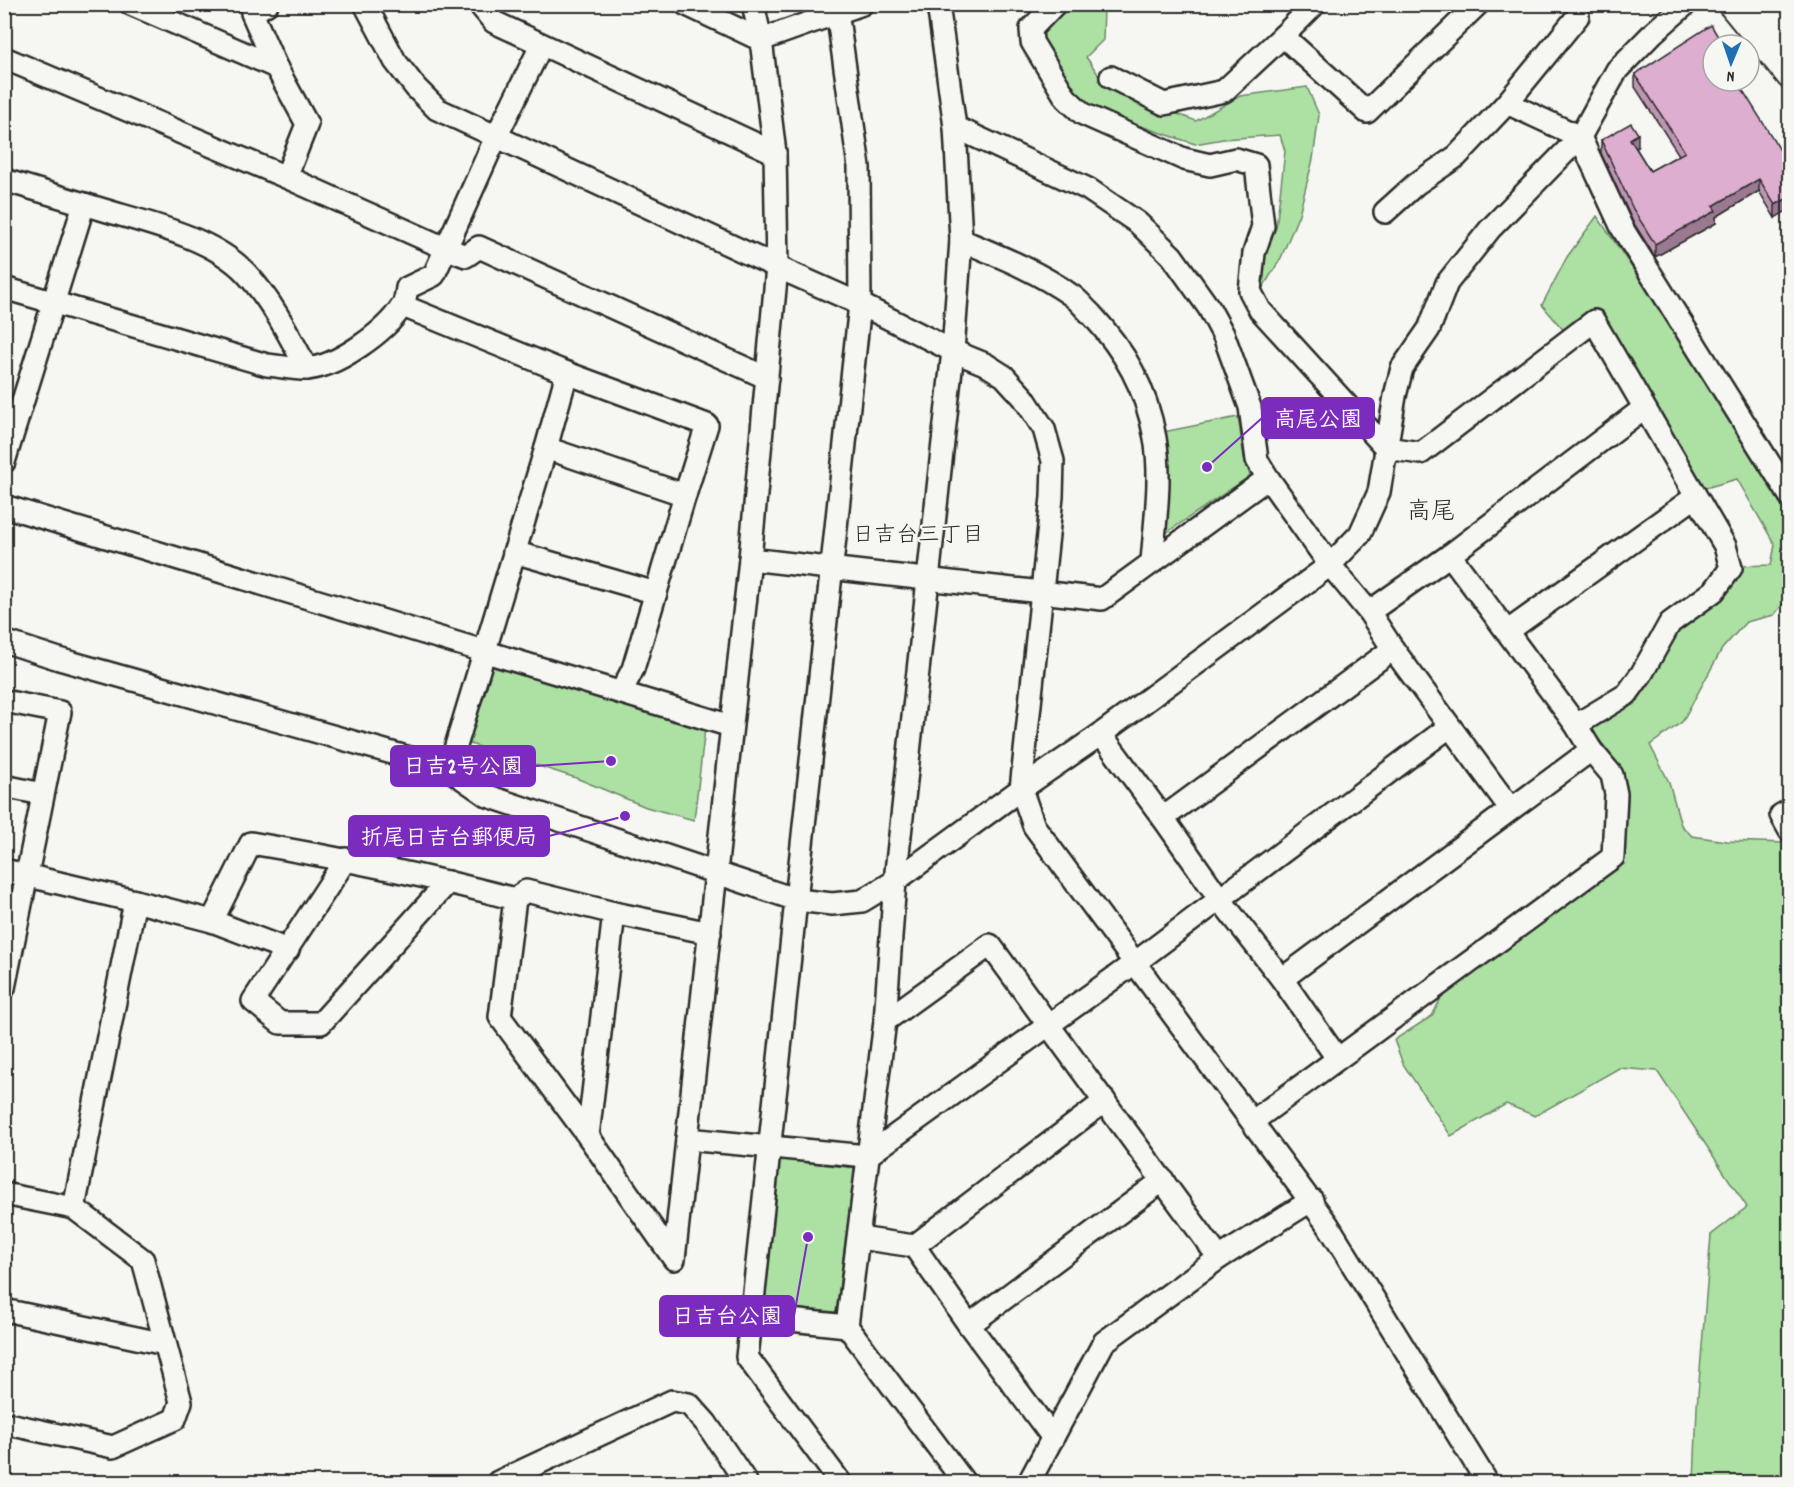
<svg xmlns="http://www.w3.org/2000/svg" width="1794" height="1487" font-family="Dekko,'Klee One',sans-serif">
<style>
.green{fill:#ace1a3;stroke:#6c8667;stroke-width:1.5}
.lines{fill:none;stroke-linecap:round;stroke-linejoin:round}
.minor-casing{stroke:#2b2b2b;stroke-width:26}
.major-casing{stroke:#2b2b2b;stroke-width:30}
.minor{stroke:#f6f6f2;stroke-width:21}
.major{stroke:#f6f6f2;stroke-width:26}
.wall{fill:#be96b2;stroke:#2b2b2b;stroke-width:1.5}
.shaded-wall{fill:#9b7a91;stroke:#2b2b2b;stroke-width:1.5}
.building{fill:#ddaecf;stroke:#2b2b2b;stroke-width:1.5}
.labels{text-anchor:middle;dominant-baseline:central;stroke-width:4.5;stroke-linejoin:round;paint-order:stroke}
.neighbourhood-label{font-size:22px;fill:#2b2b2b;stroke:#f6f6f2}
.quarter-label{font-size:24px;fill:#2b2b2b;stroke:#f6f6f2}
.leader{fill:none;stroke:#7b2cbf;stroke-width:2}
.callout-dot{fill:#7b2cbf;stroke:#f6f6f2;stroke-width:2}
.callout{fill:#7b2cbf;stroke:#7b2cbf;stroke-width:2}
.callout-label{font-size:22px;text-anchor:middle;font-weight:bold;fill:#fff}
</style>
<rect width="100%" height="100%" fill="#f6f6f2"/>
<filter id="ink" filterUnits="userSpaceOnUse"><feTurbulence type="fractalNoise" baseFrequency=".0167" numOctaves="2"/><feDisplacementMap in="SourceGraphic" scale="12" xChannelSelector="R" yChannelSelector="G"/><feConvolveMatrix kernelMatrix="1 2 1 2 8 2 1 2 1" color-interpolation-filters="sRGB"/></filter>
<g filter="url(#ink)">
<g class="green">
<path d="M1065 5H1108L1104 7 1103 40 1086 57 1108 88 1196 121 1240 96 1307 87 1319 115 1313 159 1299 214 1281 258 1262 289 1263 256 1276 228 1285 151 1280 135 1223 139 1195 144 1086 108 1071 93 1039 36 1042 25Z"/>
<path d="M1597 216 1773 476 1789 509V596L1774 615 1746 622 1722 649 1682 722 1650 745 1669 782 1681 825 1692 836 1726 841 1786 843 1789 849V1482H1694L1697 1407 1711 1235 1747 1207 1657 1071 1619 1068 1535 1116 1506 1104 1451 1136 1403 1064 1394 1040 1432 1016 1444 992 1624 864 1628 795 1622 769 1591 729 1631 699 1675 626 1737 566 1771 565 1775 545 1737 479 1698 490 1600 311 1566 333 1542 305 1567 257Z"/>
<path d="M1238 417 1244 457 1250 476 1166 533 1168 477 1163 432Z"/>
<path d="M492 667 705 728 694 820 646 807 576 778 467 743Z"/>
<path d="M777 1159 855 1168 836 1312 765 1306Z"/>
</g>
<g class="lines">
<g class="minor-casing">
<g id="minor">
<path d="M131 4 276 67"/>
<path d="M267 4 252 13 276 67 307 124 286 177"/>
<path d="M365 4 395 61 416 88 437 109 777 267 860 304 953 351 985 364 1004 376 1024 398 1044 429 1053 461 1052 497 1021 789 1034 826 1328 1225 1487 1482"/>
<path d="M479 4 494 22 775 153"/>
<path d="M685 4 761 40 862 4"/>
<path d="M836 4 859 167 860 304 747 1357 840 1482"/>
<path d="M938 4 955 127 961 240 953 351 895 881 885 1021 847 1326 964 1482"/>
<path d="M1055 4 1031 29 1032 42 1066 98 1083 114 1184 159 1210 165 1236 159 1256 165 1263 226 1254 253 1250 291 1260 310 1386 448 1421 453 1594 321 1725 546 1731 568 1714 591 1670 623 1642 673 1627 694 1576 725 1591 750 1612 775 1616 794 1613 857 1253 1121"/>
<path d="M1283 36 1315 4"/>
<path d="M4 58 286 177 445 248 466 256 479 247 767 378"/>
<path d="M1111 77 1164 104 1224 91 1283 36 1367 112 1478 4"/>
<path d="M1507 103 1578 16"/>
<path d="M955 127 1088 189 1138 223 1172 256 1209 308 1224 336 1250 407 1257 460 1268 478 1330 565 1369 612 1393 649 1510 808"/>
<path d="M4 180C41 191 78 202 114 213 156 225 215 240 246 273 272 301 289 335 307 369"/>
<path d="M1385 212 1416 184 1457 156 1507 103 1580 137 1622 228 1790 496"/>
<path d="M961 240C999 256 1037 271 1071 295 1079 300 1084 308 1091 314 1125 351 1146 388 1155 438 1162 479 1155 521 1152 562"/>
<path d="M4 288 267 365C279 366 293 369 305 369 335 368 386 332 402 306 405 302 406 294 407 288L434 275 496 137 541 46"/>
<path d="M403 306 567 373 707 425 685 495"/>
<path d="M546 448 685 495 633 669 621 692"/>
<path d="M4 462 84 204"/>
<path d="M4 506 731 726"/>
<path d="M514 552 656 593"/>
<path d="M1450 555 1576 725"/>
<path d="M750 559 1102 599 1268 478"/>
<path d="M1369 612 1450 555 1644 408"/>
<path d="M1508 631 1695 497"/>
<path d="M4 641 59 659 449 769 488 796 797 900 832 904 862 901 895 881 1021 789 1101 734 1330 565 1360 534 1379 492 1395 396 1402 368 1429 329 1447 283 1490 229 1580 137 1617 70 1654 32 1686 4"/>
<path d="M4 701 60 712 4 988"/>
<path d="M1101 734 1163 818 1219 898 1282 979 1337 1058"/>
<path d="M449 769 546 448 567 373"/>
<path d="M4 786 42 794"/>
<path d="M1790 810 1781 815 1790 831"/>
<path d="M1163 818 1393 649"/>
<path d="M346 859 253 1001 280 1023H321L448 882"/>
<path d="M4 870 135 901 212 921 288 950"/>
<path d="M212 921 251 843C340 858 428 876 515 899"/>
<path d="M710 933 614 913 526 891 515 899 500 1017 588 1136 674 1259 750 559 777 267 775 153 761 40 753 4"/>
<path d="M1282 979 1591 750"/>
<path d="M885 1021 990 945 1219 1258"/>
<path d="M588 1136 614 913"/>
<path d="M687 1139 867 1156 1136 962 1449 727"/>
<path d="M4 1194 74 1208 143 1260 181 1402 175 1419 113 1447 4 1423"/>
<path d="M74 1208 135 901"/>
<path d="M859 1238 914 1246 1105 1101"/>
<path d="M914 1246 969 1325 1053 1438"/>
<path d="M4 1310 165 1344"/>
<path d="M752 1316 847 1326"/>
<path d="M969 1325 1163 1180"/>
<path d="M498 1482 672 1401 689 1404 706 1423 746 1482"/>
<path d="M1029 1482 1104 1342 1219 1258 1312 1200"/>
</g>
</g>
<g class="major-casing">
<g id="major">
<path d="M1731 4 1790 76"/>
<path d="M1762 4 1790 39"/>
</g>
</g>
<use href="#minor" class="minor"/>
<use href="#major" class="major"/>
</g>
<path class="wall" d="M1635 74 1740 81V87L1789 166 1775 218 1759 191 1716 217V223L1655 257 1633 222 1601 153V140L1638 147 1636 148 1650 171 1679 155 1635 87Z"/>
<g class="shaded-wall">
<path d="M1638 134V147L1630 151V139Z"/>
<path d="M1759 179V191L1716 217V223L1655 257V244L1713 206Z"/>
<path d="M1790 197V209L1775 218V205Z"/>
</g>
<path class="building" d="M1711 25 1723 45H1713V81H1737L1790 166V197L1775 205 1759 179 1713 206 1716 211 1655 244 1633 209 1601 140 1631 123 1638 134 1630 139 1650 171 1685 152 1635 74Z"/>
</g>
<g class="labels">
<g class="neighbourhood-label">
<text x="918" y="536">日吉台三丁目</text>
</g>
<g class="quarter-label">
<text x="1431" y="513">高尾</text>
</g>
</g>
<path class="leader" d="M1207 467L1262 418M611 761L535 766M625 816L549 836M808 1237L794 1316"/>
<g class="callout-dot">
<circle cx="1207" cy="467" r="6"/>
<circle cx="611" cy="761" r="6"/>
<circle cx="625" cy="816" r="6"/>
<circle cx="808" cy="1237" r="6"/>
</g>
<g class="callout">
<rect x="1262" y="398" width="112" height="40" rx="6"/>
<rect x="391" y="746" width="144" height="40" rx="6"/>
<rect x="349" y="816" width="200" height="40" rx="6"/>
<rect x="660" y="1296" width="134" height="40" rx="6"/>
</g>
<g class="callout-label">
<text x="1318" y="426">高尾公園</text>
<text x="463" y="773">日吉2号公園</text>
<text x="449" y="844">折尾日吉台郵便局</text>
<text x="727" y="1323">日吉台公園</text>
</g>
<rect width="1794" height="1487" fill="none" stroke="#f6f6f2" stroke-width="24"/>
<rect x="12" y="12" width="1770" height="1463" fill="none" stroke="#2b2b2b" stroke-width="2" filter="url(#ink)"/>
<g transform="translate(1731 63) rotate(182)"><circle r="28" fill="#f6f6f2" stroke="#a5a5a2" stroke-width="1.5"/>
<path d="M0-4.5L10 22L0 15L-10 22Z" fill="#1f6fb2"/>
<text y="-9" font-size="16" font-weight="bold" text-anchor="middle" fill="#2b2b2b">N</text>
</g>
</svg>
